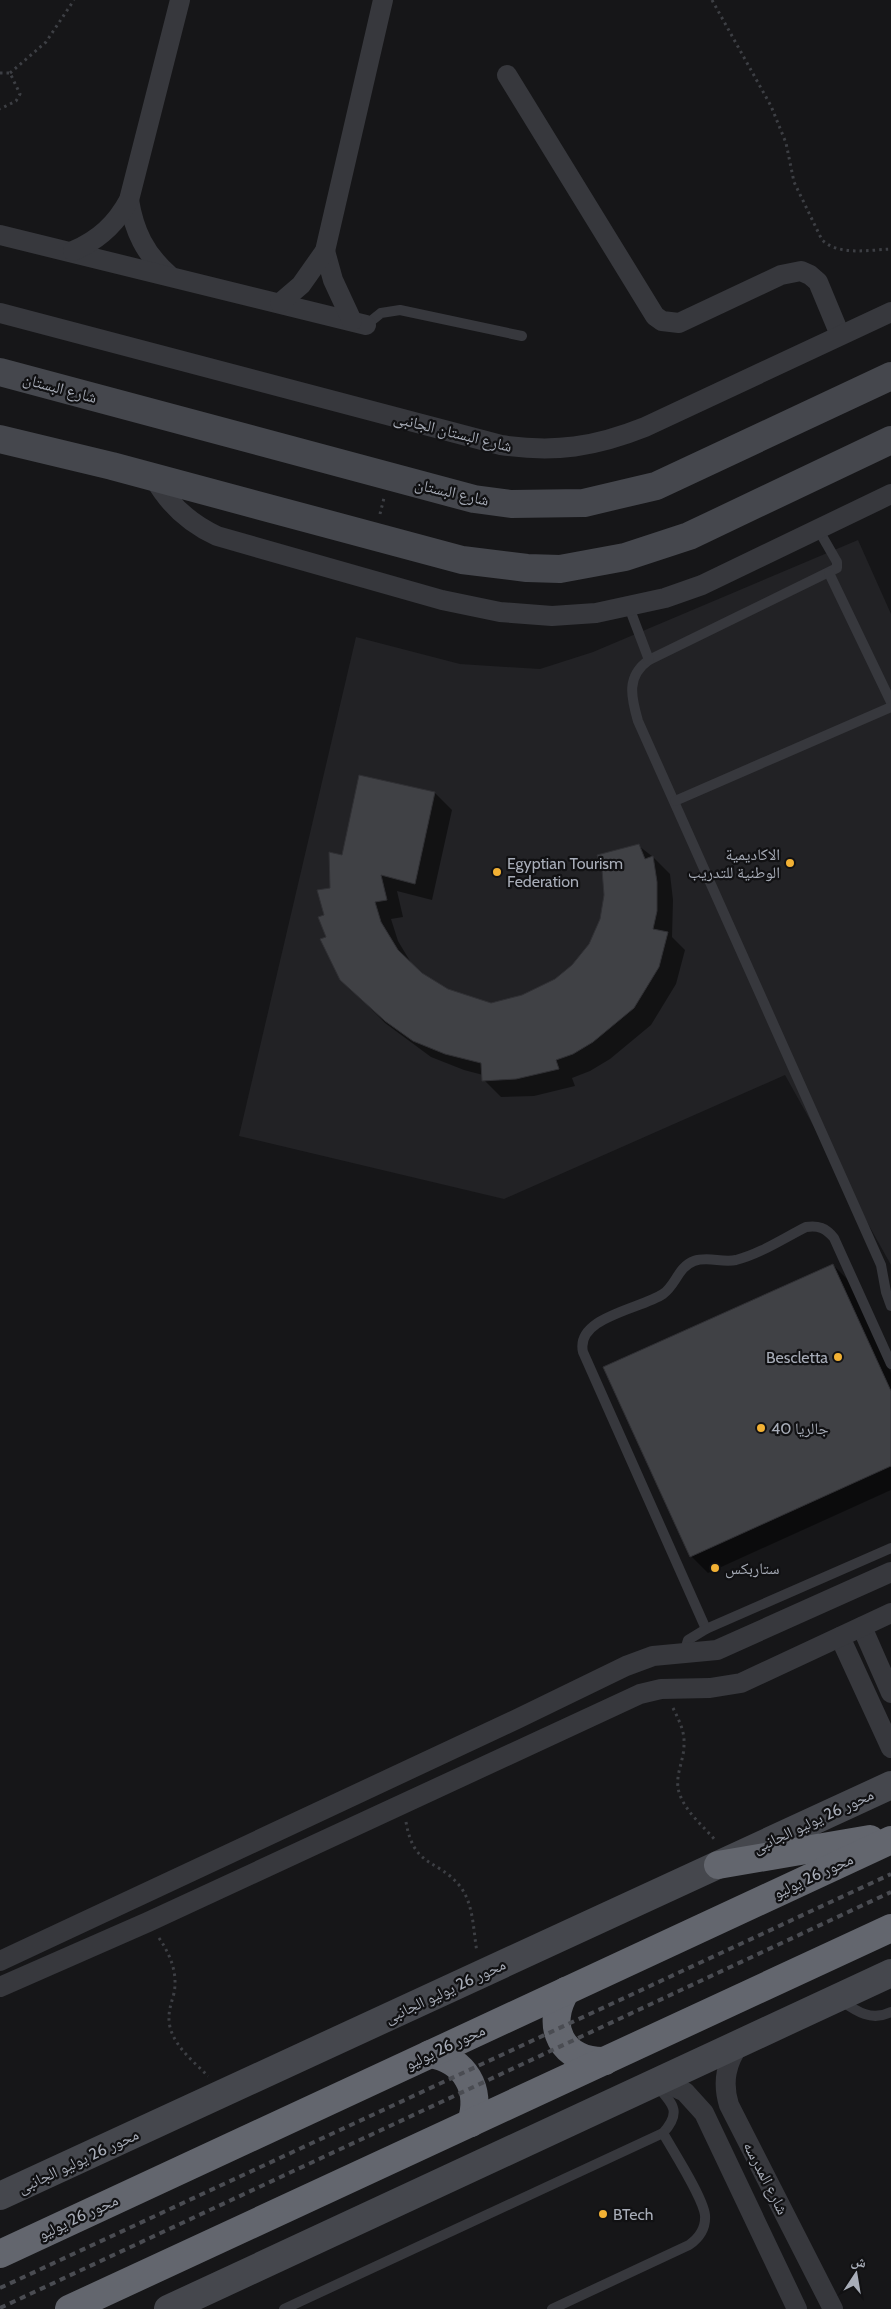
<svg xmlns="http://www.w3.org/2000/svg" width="891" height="2309" font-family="Cabin,'Noto Naskh Arabic',sans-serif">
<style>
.built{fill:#222225}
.shadow{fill:#0007}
.building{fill:#404145;stroke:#303034}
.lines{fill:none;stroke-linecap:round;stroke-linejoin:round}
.path{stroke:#3d3f44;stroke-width:3;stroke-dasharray:2.5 4;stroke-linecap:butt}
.lane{stroke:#37383d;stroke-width:10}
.street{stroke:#37383d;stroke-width:20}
.secondary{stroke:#45474d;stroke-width:28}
.highway{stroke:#63666e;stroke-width:28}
.rail{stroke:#4a4c52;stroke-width:4;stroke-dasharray:6 5;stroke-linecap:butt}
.poi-dot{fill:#f2b134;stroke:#111113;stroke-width:2}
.labels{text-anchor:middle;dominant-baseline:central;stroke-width:4.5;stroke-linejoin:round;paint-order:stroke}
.street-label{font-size:16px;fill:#a8adb8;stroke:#111113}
.poi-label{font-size:16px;fill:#a8adb8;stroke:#111113;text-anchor:start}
</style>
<rect width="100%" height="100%" fill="#161618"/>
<path class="built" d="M858 540 891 614V1265L785 1075 504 1199 239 1136 356 637 460 664 540 669 593 652Z"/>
<g class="shadow">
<path d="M360 777 435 793 452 810 432 900 397 891 403 917 391 919 398 941 413 966 421 974 448 990 491 1004 522 996 556 980 573 966 590 945 639 846 653 857 670 874 673 900 672 937 685 950 676 984 651 1025 610 1059 590 1071 572 1078 575 1086 534 1096 501 1097 484 1080 483 1075 464 1070 431 1057 385 1023 342 979 328 938 325 916 331 890 343 857Z"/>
<path d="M833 1265 850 1282 891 1373V1490L708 1573 691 1556Z"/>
</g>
<g class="building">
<path d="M359 775 435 792 415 884 381 875 387 900 375 902 381 922 398 950 422 973 448 989 491 1003 522 995 555 979 572 965 589 944 600 919 604 895 602 870 597 855 639 844 645 859 653 856 657 882V911L653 929 668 932 659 967 634 1008 593 1042 573 1054 556 1060 559 1069 516 1079 482 1081 481 1063 445 1054 413 1041 385 1021 340 980 320 939 326 937 318 917 324 915 317 890 330 888 329 852 342 855Z"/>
<path d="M833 1264 891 1391V1466L690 1557 603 1367Z"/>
</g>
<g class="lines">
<g class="path">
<path d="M712 0 771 106 786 143 794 182 822 240C839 256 869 250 891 249"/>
<path d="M0 73H10L20 94 16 101 0 109"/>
<path d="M10 73 46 42 74 0"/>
<path d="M380 514 384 498"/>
<path d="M673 1708C679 1720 685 1732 684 1745 684 1762 673 1778 680 1795 686 1812 704 1827 716 1841"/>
<path d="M406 1822C414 1868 436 1858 459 1885 474 1903 473 1930 477 1952"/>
<path d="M159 1938C170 1954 178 1973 174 1993 171 2005 167 2014 170 2027 175 2047 194 2062 208 2076"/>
</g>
<g class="lane">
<path d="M366 325 381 313 400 310 522 336"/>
<path d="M818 529 837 562V568L649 660C626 676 631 697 638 721L881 1265 886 1292 891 1306"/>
<path d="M829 573 891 702"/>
<path d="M629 607 649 660"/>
<path d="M675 801 891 707"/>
<path d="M706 1629 583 1352C575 1317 641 1309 663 1294 676 1285 678 1267 694 1261 708 1256 722 1263 736 1260 760 1254 784 1238 806 1227 818 1225 826 1228 834 1238L891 1364"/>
<path d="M684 1653 688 1640 706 1629 891 1548"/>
<path d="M840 2000C856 2011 871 2022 891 2012"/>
<path d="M284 2309 663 2133C683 2111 672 2103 655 2084"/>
<path d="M552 2309 689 2245C699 2238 706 2228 705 2215 703 2197 673 2151 663 2133"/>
</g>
<g class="street">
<path d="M507 75 655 316 662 321 679 323 781 275 801 271 810 275 818 282 840 335"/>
<path d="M129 200C134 231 145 254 169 275"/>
<path d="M0 235 366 325"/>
<path d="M73 251C99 240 116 224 129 200L180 0"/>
<path d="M325 251 333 280 352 321"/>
<path d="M280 303 301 285 325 251 383 0"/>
<path d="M0 313 501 445C555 453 595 447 645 427L891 312"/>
<path d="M154 478C169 505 189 523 217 536L442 600 500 612 552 616 596 613 665 598 702 585 891 494"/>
<path d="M862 1627 891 1693"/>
<path d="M840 1637 891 1748"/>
<path d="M0 1961 517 1719 626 1666 653 1656 717 1650 891 1572"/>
<path d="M0 1987 148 1922 640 1694 661 1689 710 1688 741 1683 891 1613"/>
<path d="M740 2043C726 2063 722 2082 729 2105L833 2309"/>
<path d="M659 2080 685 2092 704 2113 797 2309"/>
</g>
<g class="secondary">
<path d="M0 372 474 499 511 504 584 503 656 486 891 376"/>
<path d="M0 439 112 466 462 560 527 568 560 569 625 557 689 536 891 440"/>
<path d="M0 2196 891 1785"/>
<path d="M168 2309 891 1973"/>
</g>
<g class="highway">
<path d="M718 1865 870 1839"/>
<path d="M566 1991C544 2026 562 2062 605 2061"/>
<path d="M430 2054C465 2060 482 2089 471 2123"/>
<path d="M0 2254 891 1840"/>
<path d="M69 2309 891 1928"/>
</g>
<g class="rail">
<path d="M0 2288 891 1874"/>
<path d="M0 2308 891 1892"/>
</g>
</g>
<g class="poi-dot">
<circle cx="790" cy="863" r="5"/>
<circle cx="497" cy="872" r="5"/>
<circle cx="838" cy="1357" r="5"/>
<circle cx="761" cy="1428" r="5"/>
<circle cx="715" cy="1568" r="5"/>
<circle cx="603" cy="2214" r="5"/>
</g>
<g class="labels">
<g class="street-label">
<text transform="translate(60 388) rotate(15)">شارع البستان</text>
<text transform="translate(453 432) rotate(14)">شارع البستان الجانبى</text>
<text transform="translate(452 492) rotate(13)">شارع البستان</text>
<text transform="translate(813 1821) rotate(-25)">محور 26 يوليو الجانبى</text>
<text transform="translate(813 1876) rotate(-25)">محور 26 يوليو</text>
<text transform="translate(445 1991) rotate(-25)">محور 26 يوليو الجانبى</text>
<text transform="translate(445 2047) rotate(-25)">محور 26 يوليو</text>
<text transform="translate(78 2161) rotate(-25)">محور 26 يوليو الجانبى</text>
<text transform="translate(766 2178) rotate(63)">شارع المدرسه</text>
<text transform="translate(78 2217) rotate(-25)">محور 26 يوليو</text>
</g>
<g class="poi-label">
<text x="780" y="854" text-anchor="end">الاكاديمية<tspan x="780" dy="18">الوطنية للتدريب</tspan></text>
<text x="507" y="863">Egyptian Tourism<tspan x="507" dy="18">Federation</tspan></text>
<text x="828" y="1357" text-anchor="end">Bescletta</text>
<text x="771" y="1428">جالريا 40</text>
<text x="725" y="1568">ستاربكس</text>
<text x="613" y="2214">BTech</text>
</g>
</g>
<g transform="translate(856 2274) rotate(12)" stroke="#111113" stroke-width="4" paint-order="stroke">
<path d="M0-4L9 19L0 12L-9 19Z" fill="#a8adb8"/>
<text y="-8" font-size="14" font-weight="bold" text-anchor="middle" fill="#a8adb8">ش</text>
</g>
</svg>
